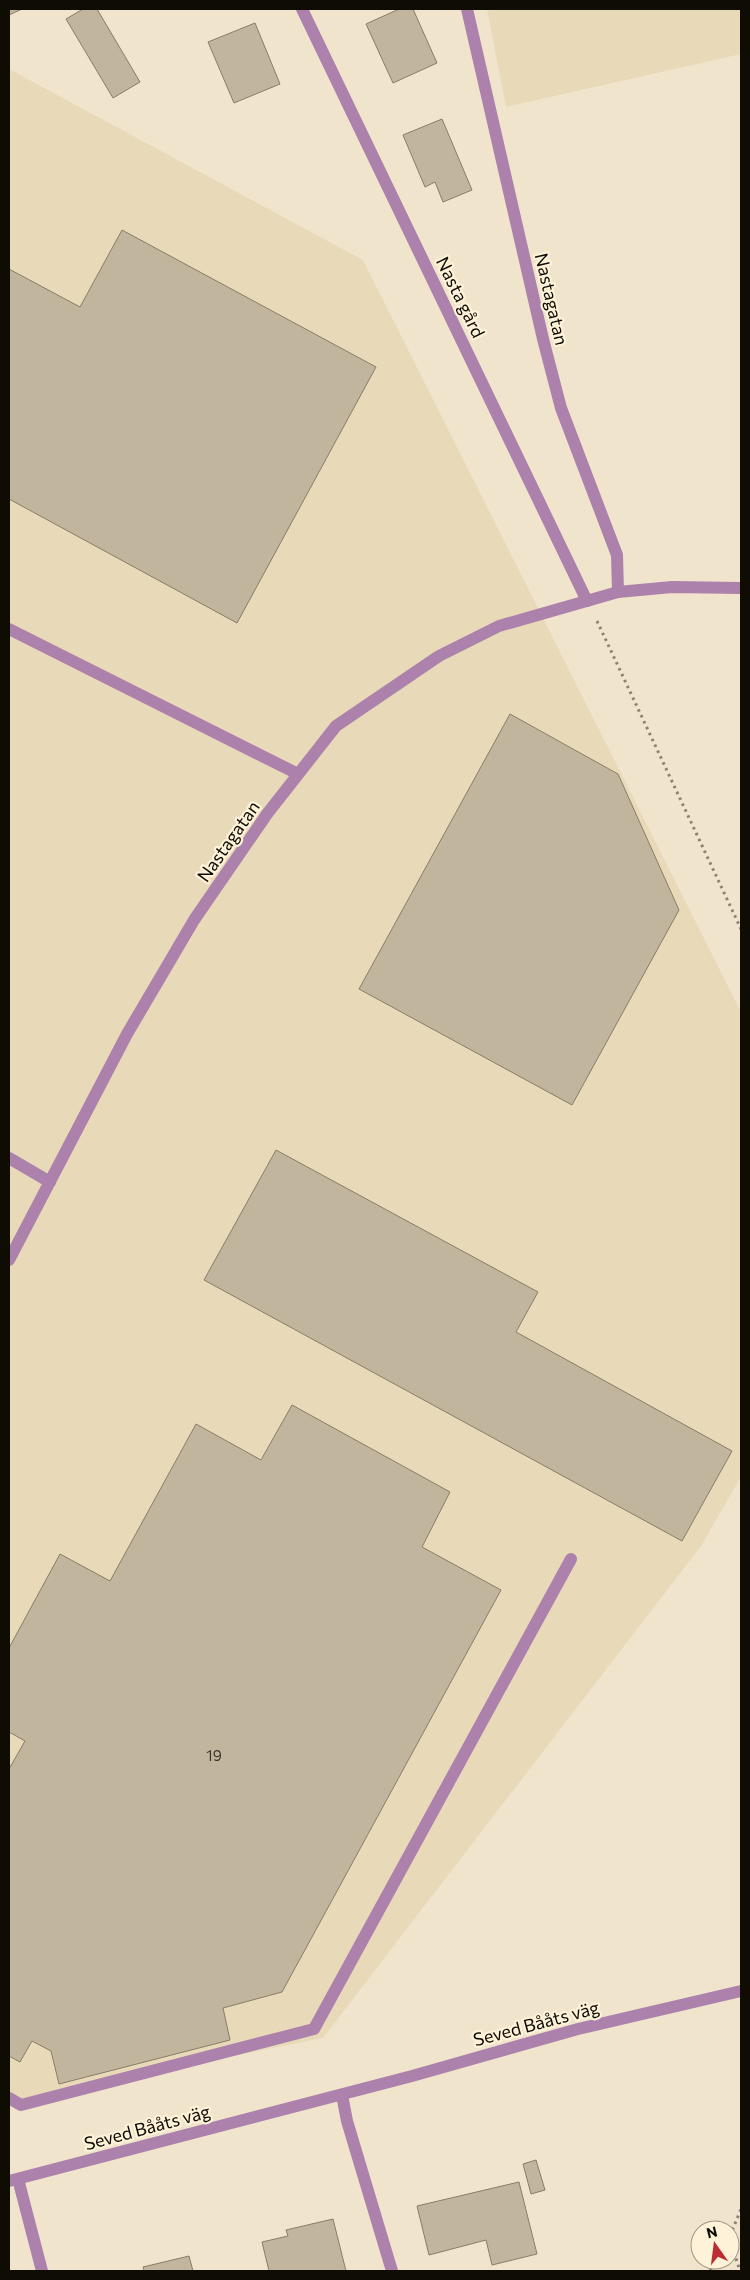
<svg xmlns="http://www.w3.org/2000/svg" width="750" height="2280" font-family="Commissioner,sans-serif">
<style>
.built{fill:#e8d9b9}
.building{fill:#c1b69d;stroke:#877d66}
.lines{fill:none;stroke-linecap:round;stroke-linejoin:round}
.path{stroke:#8b8372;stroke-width:3;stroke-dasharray:2.5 4;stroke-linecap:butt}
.service{stroke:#ac81ac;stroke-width:12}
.minor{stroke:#ac81ac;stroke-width:12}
.labels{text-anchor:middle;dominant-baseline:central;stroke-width:4.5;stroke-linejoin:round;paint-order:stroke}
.number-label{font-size:15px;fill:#3c362a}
.street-label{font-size:18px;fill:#0f0c04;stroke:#fef2d9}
</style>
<rect width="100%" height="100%" fill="#f0e5cc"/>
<g class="built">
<path d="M487 9H741V54L506 107Z"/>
<path d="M9 69 363 260 741 1012V1477L701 1546 323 2038 9 2101Z"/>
</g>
<g class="building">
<path d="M9 9H22L9 15Z"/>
<path d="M83 9H97L140 82 113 98 66 19Z"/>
<path d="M399 9H413L437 63 393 83 366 24Z"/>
<path d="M255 23 280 84 234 103 208 42Z"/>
<path d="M442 119 472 190 443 202 435 182 425 187 403 135Z"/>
<path d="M122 230 376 367 237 623 9 499V269L80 307Z"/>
<path d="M510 714 618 774 679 910 572 1105 359 989Z"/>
<path d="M276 1150 538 1292 516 1332 732 1451 682 1541 204 1280Z"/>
<path d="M292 1405 450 1492 422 1547 501 1590 282 1992 223 2008 230 2040 59 2084 51 2051 32 2041 20 2062 9 2056V1769L25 1741 9 1732V1648L60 1554 110 1581 196 1424 261 1460Z"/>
<path d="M536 2160 545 2190 531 2194 523 2164Z"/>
<path d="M519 2182 537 2254 492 2265 486 2240 429 2255 417 2206Z"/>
<path d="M333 2219 346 2271H269L262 2242 288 2236 286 2230Z"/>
<path d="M189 2256 193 2271H144L143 2267Z"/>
</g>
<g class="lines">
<g class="path">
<path d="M597 621 741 929"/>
<path d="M730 2236 741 2209"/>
<path d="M730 2240 740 2271"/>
<path d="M710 2271 716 2260"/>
</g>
<g class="service">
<path d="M9 629 298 774"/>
<path d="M9 1158 50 1182"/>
<path d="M9 2098 21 2105 314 2029 571 1559"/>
</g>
<g class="minor">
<path d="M302 9 587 601"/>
<path d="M467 9 543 339 561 408 617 555 618 592"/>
<path d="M9 1260 127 1034 194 920 267 814 336 726 439 656 499 626 618 592 672 587 741 588"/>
<path d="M342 2095 347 2121 392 2271"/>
<path d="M18 2179 42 2271"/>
<path d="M9 2181 412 2076 578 2029 741 1991"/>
</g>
</g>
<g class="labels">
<g class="number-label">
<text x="214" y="1755">19</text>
</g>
<g class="street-label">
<text transform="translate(461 297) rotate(64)">Nasta gård</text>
<text transform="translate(552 299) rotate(77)">Nastagatan</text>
<text transform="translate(228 841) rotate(-55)">Nastagatan</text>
<text transform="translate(536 2023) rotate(-15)">Seved Bååts väg</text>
<text transform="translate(147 2127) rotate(-15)">Seved Bååts väg</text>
</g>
</g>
<rect width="750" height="2280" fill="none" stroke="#0f0c04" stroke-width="20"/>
<g transform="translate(715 2245) rotate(346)"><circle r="24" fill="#fef2d9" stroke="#9e9684"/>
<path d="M0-4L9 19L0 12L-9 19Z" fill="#bc2c32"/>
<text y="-8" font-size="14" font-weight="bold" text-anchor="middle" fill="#0f0c04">N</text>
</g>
</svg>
